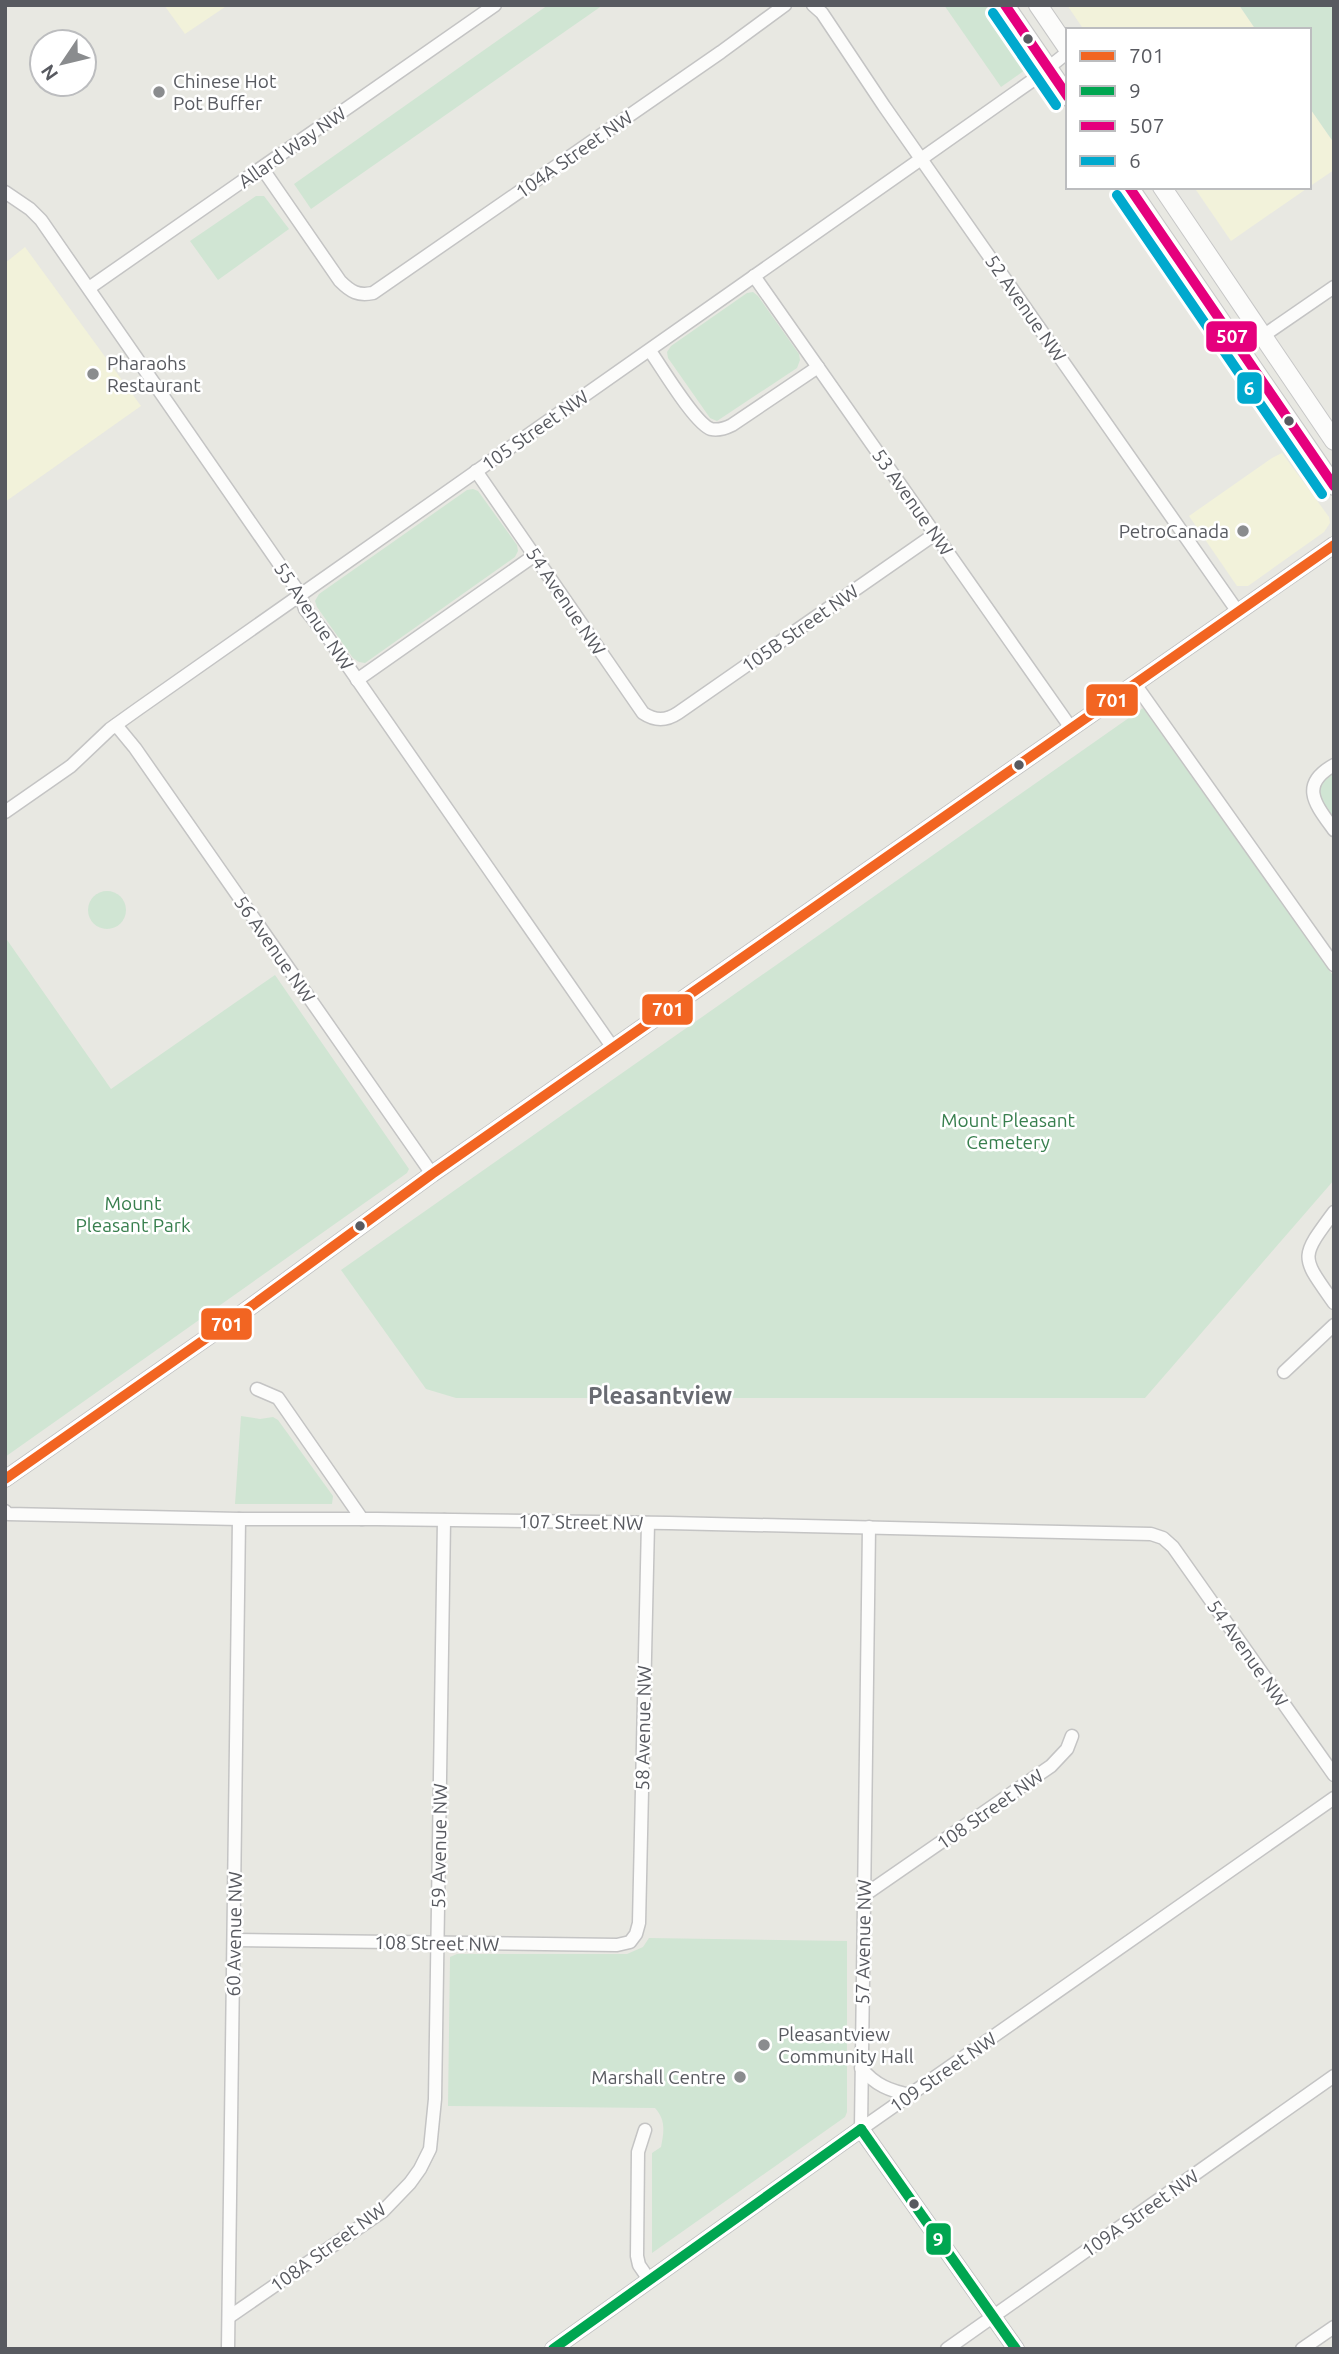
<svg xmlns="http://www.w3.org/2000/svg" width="1339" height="2354" font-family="Ubuntu,sans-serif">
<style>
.commercial{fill:#f2f2da}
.green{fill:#d0e5d3}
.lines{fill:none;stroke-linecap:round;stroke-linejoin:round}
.minor-casing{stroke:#c4c4c4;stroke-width:15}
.tertiary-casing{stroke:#c4c4c4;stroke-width:18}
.secondary-casing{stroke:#c7c7c7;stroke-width:20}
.minor{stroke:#fcfcfb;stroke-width:12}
.tertiary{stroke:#fcfcfb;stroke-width:16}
.secondary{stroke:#fcfcfb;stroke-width:18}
.bus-1-casing{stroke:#fff;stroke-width:16}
.bus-2-casing{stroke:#fff;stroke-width:16}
.bus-3-casing{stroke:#fff;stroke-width:16}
.bus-4-casing{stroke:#fff;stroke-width:16}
.bus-1{stroke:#f26522;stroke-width:10}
.bus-2{stroke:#00a651;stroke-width:10}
.bus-3{stroke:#e5007d;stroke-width:10}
.bus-4{stroke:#00a9ce;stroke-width:10}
.bus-dot{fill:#585a60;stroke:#fff;stroke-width:2.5}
.poi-dot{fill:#8a8c8e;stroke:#fff;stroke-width:2.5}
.labels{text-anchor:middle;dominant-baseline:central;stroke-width:5;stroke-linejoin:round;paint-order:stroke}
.poi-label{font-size:19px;fill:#585a60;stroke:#fff;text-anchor:start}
.street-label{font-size:19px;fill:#585a60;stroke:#fff}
.park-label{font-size:19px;fill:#387f4e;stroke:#fff}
.quarter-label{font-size:23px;font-weight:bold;fill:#696b72;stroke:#fff}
.line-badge{stroke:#fff;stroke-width:2.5}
.badge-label{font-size:19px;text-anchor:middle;font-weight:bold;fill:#fff}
</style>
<rect width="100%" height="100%" fill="#e8e8e2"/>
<g class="commercial">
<path d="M164 5H228L185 34Z"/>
<path d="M1067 5H1239L1256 30H1084Z"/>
<path d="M1309 107 1334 143V170L1309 187Z"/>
<path d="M1194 187H1309L1231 241Z"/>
<path d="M25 247 141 406 5 502V263Z"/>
<path d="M1282 453 1329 517 1330 523 1324 532 1248 586H1237L1189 516 1272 458Z"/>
</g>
<g class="green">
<path d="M548 5H603L311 209 294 184Z"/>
<path d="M944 5H992L1028 57 1025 70 1001 87Z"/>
<path d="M1239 5H1334V143L1309 107V30H1256Z"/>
<path d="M256 196H264L289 229 218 280 190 241Z"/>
<path d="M753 292 758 296 799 354 800 360 797 368 717 421 710 418 668 358 667 352 671 346 747 293Z"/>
<path d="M473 489 478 491 517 545 518 551 515 557 365 663 359 662 353 658 317 607 315 601 319 594 467 490Z"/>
<path d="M1143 708 1334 977 1332 1020 1334 1023V1180L1145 1398H456L426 1389 341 1270Z"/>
<path d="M1334 772V819C1320 800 1310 789 1334 772Z"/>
<circle cx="107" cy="910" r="19"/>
<path d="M5 937 111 1089 275 975 409 1169 407 1173 5 1457Z"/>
<path d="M241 1416 260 1419 273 1417 278 1420 333 1496 332 1504H235Z"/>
<path d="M649 1938 847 1941V2112L845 2117 652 2253V2153L661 2147C664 2132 666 2120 655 2108L448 2106 450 1957 457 1954H627L643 1947Z"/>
</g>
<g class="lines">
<g class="minor-casing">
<g id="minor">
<path d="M813 5 822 13 884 106 1238 612"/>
<path d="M262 168 340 281C351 292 358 296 373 293L721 52 785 5"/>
<path d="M5 192 30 209 41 220 300 594 305 609 327 636 613 1048"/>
<path d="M754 276 1071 728"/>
<path d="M89 288 495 5"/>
<path d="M650 351C661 366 695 424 711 429 719 431 726 428 732 425L818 367"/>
<path d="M1241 351 1334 287"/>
<path d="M476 471 643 713C655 721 666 721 678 713L935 534"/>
<path d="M357 680 535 555"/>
<path d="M1135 684 1334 965"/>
<path d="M116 725 135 748 432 1174"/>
<path d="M1334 765C1298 785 1316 805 1334 830"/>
<path d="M5 812 71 766 110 729 138 709 921 159 1033 80 1068 52"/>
<path d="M1334 1212C1299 1259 1301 1256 1334 1303"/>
<path d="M1284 1372 1334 1325"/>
<path d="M257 1389 278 1398 362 1519"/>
<path d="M5 1511 8 1514 239 1519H377L669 1523 1151 1534 1163 1538 1173 1547 1334 1775"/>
<path d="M863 1896 1051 1766 1067 1749 1072 1736"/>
<path d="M234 1940 617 1945 630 1942 636 1934 639 1923 648 1523"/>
<path d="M861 2068C875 2085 890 2091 911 2095"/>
<path d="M861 2129 869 1527"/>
<path d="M861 2129 1334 1798"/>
<path d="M645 2130 638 2152 637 2256 639 2265 650 2281"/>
<path d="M229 2317 383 2211 410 2183 420 2169 430 2149 435 2099 444 1520"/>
<path d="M228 2349 239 1519"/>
<path d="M947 2349 1334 2076"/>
<path d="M1302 2349 1334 2327"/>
</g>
</g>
<g class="tertiary-casing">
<g id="tertiary">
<path d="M5 1479 238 1316 432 1174 1334 545"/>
<path d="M553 2349 861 2129 1016 2349"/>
</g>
</g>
<g class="secondary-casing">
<g id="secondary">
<path d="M1005 5 1068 97"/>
<path d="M1038 5 1068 49"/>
<path d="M1129 187 1334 486"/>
<path d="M1162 187 1334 441"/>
</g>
</g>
<use href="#minor" class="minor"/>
<use href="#tertiary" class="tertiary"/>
<use href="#secondary" class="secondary"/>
<g class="bus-1-casing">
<path id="bus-1" d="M5 1479 238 1316 432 1174 1334 545"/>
</g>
<g class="bus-2-casing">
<g id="bus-2">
<path d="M861 2129 1016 2349"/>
<path d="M553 2349 861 2129"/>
</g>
</g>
<g class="bus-3-casing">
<g id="bus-3">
<path d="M1005 5 1068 97"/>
<path d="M1129 187 1334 486"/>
</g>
</g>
<g class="bus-4-casing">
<g id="bus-4">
<path d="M993 13 1056 105"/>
<path d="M1117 195 1322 494"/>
</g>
</g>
<use href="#bus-1" class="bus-1"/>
<use href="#bus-2" class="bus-2"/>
<use href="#bus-3" class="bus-3"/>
<use href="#bus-4" class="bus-4"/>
</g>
<g class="bus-dot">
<circle cx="1028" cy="39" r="6"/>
<circle cx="1289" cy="421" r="6"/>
<circle cx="1019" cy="765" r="6"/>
<circle cx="360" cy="1226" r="6"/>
<circle cx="914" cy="2204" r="6"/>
</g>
<g class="poi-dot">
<circle cx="159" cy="92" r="7"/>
<circle cx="93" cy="374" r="7"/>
<circle cx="1243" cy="531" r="7"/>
<circle cx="764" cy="2045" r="7"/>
<circle cx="740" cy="2077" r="7"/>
</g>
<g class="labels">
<g class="poi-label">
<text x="173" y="81">Chinese Hot<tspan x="173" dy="22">Pot Buffer</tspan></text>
<text x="107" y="363">Pharaohs<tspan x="107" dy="22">Restaurant</tspan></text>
<text x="1229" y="531" text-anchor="end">PetroCanada</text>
<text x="778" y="2034">Pleasantview<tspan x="778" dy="22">Community Hall</tspan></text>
<text x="726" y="2077" text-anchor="end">Marshall Centre</text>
</g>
<g class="street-label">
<text transform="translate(292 147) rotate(-35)">Allard Way NW</text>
<text transform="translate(574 154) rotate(-35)">104A Street NW</text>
<text transform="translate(1026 308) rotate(55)">52 Avenue NW</text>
<text transform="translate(535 430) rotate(-35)">105 Street NW</text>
<text transform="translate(913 502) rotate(55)">53 Avenue NW</text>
<text transform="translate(566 601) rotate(56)">54 Avenue NW</text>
<text transform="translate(314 616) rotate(56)">55 Avenue NW</text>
<text transform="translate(800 628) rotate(-35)">105B Street NW</text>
<text transform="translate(275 949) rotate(55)">56 Avenue NW</text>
<text transform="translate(581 1522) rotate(1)">107 Street NW</text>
<text transform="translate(1248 1653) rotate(55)">54 Avenue NW</text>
<text transform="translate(643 1728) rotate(-89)">58 Avenue NW</text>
<text transform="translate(990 1809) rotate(-35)">108 Street NW</text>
<text transform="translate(439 1846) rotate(-89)">59 Avenue NW</text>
<text transform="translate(234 1934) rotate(-89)">60 Avenue NW</text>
<text transform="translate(863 1942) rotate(-89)">57 Avenue NW</text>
<text transform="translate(437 1943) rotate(1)">108 Street NW</text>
<text transform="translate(943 2072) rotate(-35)">109 Street NW</text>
<text transform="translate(1140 2213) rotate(-35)">109A Street NW</text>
<text transform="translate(328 2247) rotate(-36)">108A Street NW</text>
</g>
<g class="park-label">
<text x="1008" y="1120">Mount Pleasant<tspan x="1008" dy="22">Cemetery</tspan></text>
<text x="133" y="1203">Mount<tspan x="133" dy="22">Pleasant Park</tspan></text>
</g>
<g class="quarter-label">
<text x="660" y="1395">Pleasantview</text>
</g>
</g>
<g class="line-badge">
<rect x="1205" y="320" width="53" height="33" rx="7" fill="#e5007d"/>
<rect x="1236" y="371" width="27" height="34" rx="7" fill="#00a9ce"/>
<rect x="1085" y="683" width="54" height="34" rx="7" fill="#f26522"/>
<rect x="641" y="993" width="53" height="33" rx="7" fill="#f26522"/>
<rect x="200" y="1307" width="53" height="34" rx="7" fill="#f26522"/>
<rect x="925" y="2222" width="27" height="34" rx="7" fill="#00a651"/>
</g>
<g class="badge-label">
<text x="1232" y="343">507</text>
<text x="1249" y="395">6</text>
<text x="1112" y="707">701</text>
<text x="668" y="1016">701</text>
<text x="227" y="1331">701</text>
<text x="938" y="2246">9</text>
</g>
<rect width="1339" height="2354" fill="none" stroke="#585a60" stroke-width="14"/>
<rect x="1066" y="28" width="245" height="161" fill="#ffffff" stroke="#bcbdbf" stroke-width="2"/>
<rect x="1080" y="51" width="35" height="10" fill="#f26522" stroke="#bcbdbf" stroke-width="2"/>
<text x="1129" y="63" font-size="21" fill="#585a60">701</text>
<rect x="1080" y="86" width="35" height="10" fill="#00a651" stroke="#bcbdbf" stroke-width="2"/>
<text x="1129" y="98" font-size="21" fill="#585a60">9</text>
<rect x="1080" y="121" width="35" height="10" fill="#e5007d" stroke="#bcbdbf" stroke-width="2"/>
<text x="1129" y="133" font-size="21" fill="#585a60">507</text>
<rect x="1080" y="156" width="35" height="10" fill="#00a9ce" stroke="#bcbdbf" stroke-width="2"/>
<text x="1129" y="168" font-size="21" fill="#585a60">6</text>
<g transform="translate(63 63) rotate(235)"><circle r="33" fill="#ffffff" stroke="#bcbdbf" stroke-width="2"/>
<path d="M0-5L12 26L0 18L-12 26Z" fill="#8a8c8e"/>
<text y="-10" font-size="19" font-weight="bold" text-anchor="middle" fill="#585a60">N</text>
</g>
</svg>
